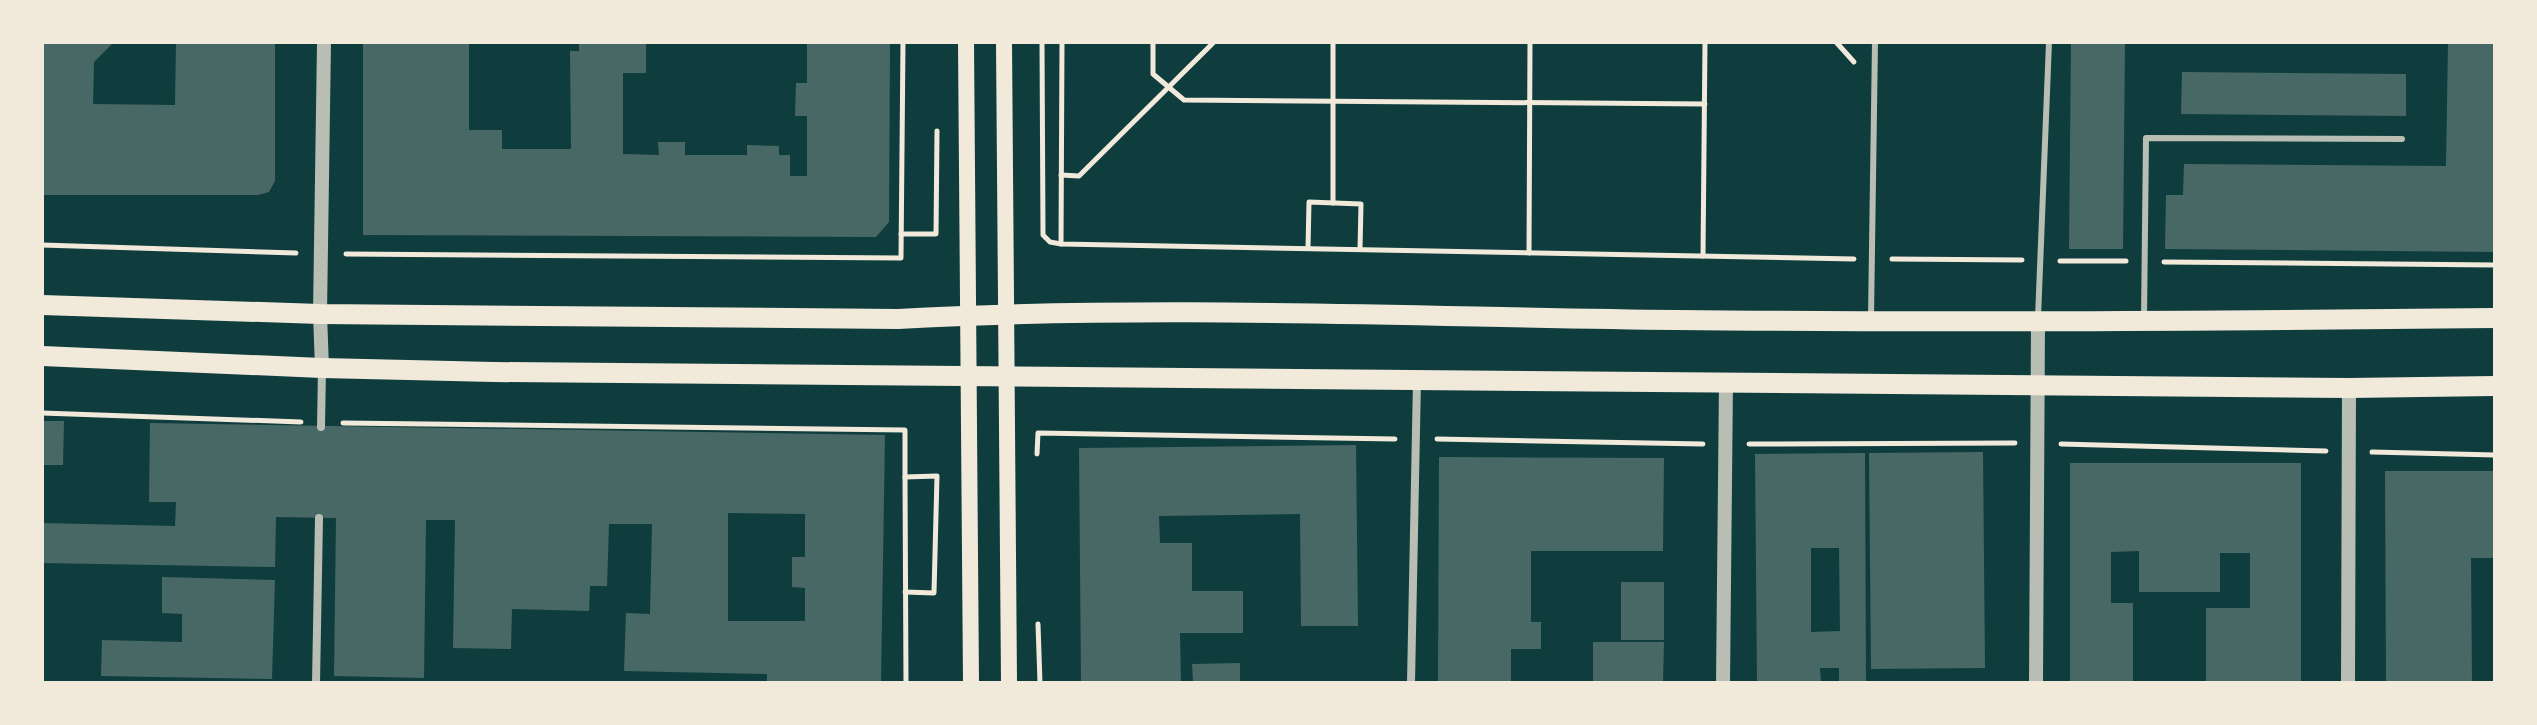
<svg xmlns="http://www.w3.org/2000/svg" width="2537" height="725" font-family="Manrope,sans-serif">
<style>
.building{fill:#486865;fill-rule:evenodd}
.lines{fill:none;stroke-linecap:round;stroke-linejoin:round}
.path{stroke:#f1e9da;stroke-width:5}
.service{stroke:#b8beb3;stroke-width:6}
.minor{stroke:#b8beb3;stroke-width:8}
.tertiary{stroke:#b8beb3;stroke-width:14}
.secondary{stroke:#f1e9da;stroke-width:16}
.primary{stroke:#f1e9da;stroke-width:20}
</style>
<rect width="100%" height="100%" fill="#0f3d3e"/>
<g class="building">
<path d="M42 42H114L94 62 93 104 175 105 176 42H275V181L269 192 258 195H42Z"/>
<path d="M363 42H469V130H502V149H571L570 51H579V42H646V73H623V154L659 155 658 142H685V155H747V145L779 146V155H790V176H807V116H795L796 83H807V42H890L889 222 876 237 363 235Z"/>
<path d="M2071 42H2125L2123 249H2069Z"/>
<path d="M2448 42H2495V252L2165 249 2166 195H2183L2184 164 2446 166Z"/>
<path d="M2182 72 2406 74V116L2181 114Z"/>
<path d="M42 421H64L63 465H42Z"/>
<path d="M150 423 885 435 881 683H767V674L624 671 626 613 650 614 652 524H609L607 586H590L589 611 512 609 511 649 453 648 455 520H426L424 678 334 676 336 518 276 517 275 567 42 563V523L175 526 176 502H149ZM728 513 805 514V557H792V587L805 588V621H728Z"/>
<path d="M1356 445 1358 626H1301L1300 514 1159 516 1160 543H1192V591H1243V633H1180L1181 683H1081L1079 448Z"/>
<path d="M1983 452 1985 668 1871 669 1869 453Z"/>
<path d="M1865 453 1866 683H1839V668H1820L1821 683H1757L1755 454ZM1811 548H1839L1840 631 1811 632Z"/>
<path d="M1439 457 1664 458 1663 551H1531V622H1541V649H1511V683H1438Z"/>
<path d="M2070 463H2301V683H2206V608H2250V553H2220V592H2139V551L2111 552V603H2133V683H2070Z"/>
<path d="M2385 471H2495V558H2471L2472 683H2386Z"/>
<path d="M162 577 275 580 272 679 101 676 102 640 182 642V614L162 613Z"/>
<rect x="1621" y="582" width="43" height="58"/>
<path d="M1593 642H1664L1663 683H1593Z"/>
<path d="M1240 663V683H1193L1192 664Z"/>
</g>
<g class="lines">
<g class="path">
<path d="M1042 42 1043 235 1050 242 1061 244"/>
<path d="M1062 42 1061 244 1854 259"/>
<path d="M1153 42V74L1184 100 1705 104"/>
<path d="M1836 42 1854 62"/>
<path d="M1061 175 1079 176 1214 42"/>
<path d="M1333 203V42"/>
<path d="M901 234H936L937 131"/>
<path d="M42 245 296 253"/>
<path d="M1308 248 1309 202 1361 204 1360 249"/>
<path d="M1529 253 1530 42"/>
<path d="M346 254 901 258 903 42"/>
<path d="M1703 256 1705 42"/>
<path d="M1892 259 2022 260"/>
<path d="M2060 261H2126"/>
<path d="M2164 262 2495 265"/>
<path d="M42 413 301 422"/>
<path d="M343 423 905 430V477L937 476 934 593 905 592"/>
<path d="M1437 439 1703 444"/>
<path d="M1749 444 2015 443"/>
<path d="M2061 444 2326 451"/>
<path d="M2372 452 2495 455"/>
<path d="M1037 454 1038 433 1395 439"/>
<path d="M905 477 906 683"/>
<path d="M1038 624 1040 683"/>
</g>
<g class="service">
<path d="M1871 317 1875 42"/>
<path d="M2038 318 2049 42"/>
<path d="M2144 319 2146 138 2402 139"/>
</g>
<g class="minor">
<path d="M321 427 322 368"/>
<path d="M316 683 319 518"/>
<path d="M1411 683 1417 380"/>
</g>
<g class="tertiary">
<path d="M322 368 320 314 324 42"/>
<path d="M1723 683 1726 381"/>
<path d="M2036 683 2038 322"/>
<path d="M2348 683 2349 388"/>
</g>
<g class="secondary">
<path d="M966 42 971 683"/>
<path d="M1004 42 1009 683"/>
</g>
<g class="primary">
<path d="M42 305 320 314 898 319C1157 305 1417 317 1676 320 1949 323 2222 321 2495 318"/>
<path d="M42 356 322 368 494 372 2349 388 2495 386"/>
</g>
</g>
<rect width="2537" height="725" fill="none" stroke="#f1e9da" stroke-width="88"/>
</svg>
